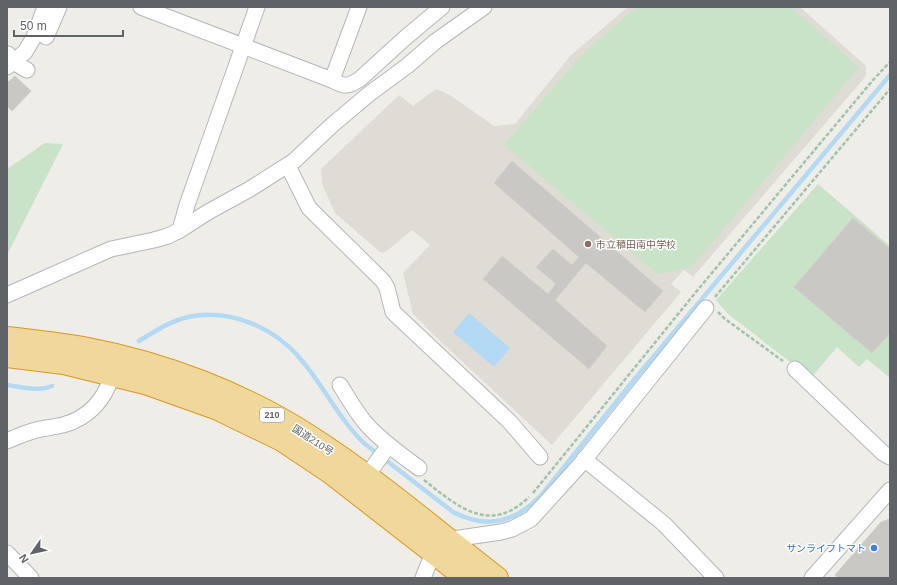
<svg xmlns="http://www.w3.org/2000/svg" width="897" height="585" font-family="Helvetica,'Noto Sans JP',sans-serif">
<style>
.education{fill:#dfdcd6}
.green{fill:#c8e3c7}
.water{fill:#b2daf5}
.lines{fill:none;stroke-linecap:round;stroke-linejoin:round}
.stream{stroke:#b2daf5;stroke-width:4.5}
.building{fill:#cac8c4;stroke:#d3cfc6}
.minor-casing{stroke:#b4b7ba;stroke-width:17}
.highway-casing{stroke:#d9981d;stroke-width:24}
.path{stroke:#a1c3aa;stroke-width:2.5;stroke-dasharray:4 2;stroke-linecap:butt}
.minor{stroke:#fff;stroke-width:15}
.highway{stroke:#f0d89d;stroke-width:22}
.education-dot{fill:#8d6e63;stroke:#fff;stroke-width:1.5}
.shop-dot{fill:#3f7fe0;stroke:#fff;stroke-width:1.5}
.labels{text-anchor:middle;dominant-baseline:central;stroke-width:3;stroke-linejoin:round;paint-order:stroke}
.shield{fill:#fff;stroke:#8f9194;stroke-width:1}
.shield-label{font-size:9px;font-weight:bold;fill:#5f6266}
.education-label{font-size:10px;fill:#785e54;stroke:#fff;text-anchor:start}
.street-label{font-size:10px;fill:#5f6266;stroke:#fff}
.shop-label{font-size:10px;fill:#366cbe;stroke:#fff;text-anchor:end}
</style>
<rect width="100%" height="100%" fill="#efede8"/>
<path class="education" d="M628 7H800L866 66V76L693 277 684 270 671 284 681 292 552 445 442 343 413 314 403 273 430 245 412 230 388 250 384 252H380L335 213 322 184 321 169 399 95 413 106 436 89 450 95 494 126 515 124 571 55Z"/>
<g class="green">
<path d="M637 7H791L859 67 692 267 658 274 504 145 577 61 598 41Z"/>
<path d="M45 143 63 144 7 255V169Z"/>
<path d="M818 184 890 246V378L867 359 859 367 837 347 811 378 728 314 716 300Z"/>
</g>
<path class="water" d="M469 313 510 348 494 367 453 332Z"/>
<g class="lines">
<g class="stream">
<path d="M139 341C154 332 170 321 188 317 231 308 276 328 303 362 324 387 341 422 365 444L453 512C489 531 518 521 544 492L633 381 890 75"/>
<path d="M7 385C21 387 39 392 52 386"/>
</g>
</g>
<g class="building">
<path d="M15 76 31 91 12 111 8 107 7 109V83Z"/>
<path d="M512 161 663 291 645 312 586 263 555 300 607 346 589 369 483 279 502 256 548 294 556 284 536 267 553 249 572 265 579 257 494 183Z"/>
<path d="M853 218 890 249V333L872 353 794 287Z"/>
<path d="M890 519V578H839L835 575 881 522Z"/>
</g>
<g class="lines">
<g class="minor-casing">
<g id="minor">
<path d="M141 7 332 80C344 87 348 87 360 79L405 38 442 7"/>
<path d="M46 37 59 7"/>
<path d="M8 54 13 62 27 70"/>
<path d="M7 67 25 52 34 37 45 7"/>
<path d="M332 80 359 7"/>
<path d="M288 166 309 208 314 213 383 281 387 288 393 312 509 421 540 457"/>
<path d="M180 230 208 212 250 189 294 161 331 126 369 94 407 66 436 41 484 7"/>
<path d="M7 295 111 249 154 240 168 236 180 230 187 205 257 7"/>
<path d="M795 369 883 453 890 457"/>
<path d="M340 385C349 399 357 414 368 426 383 442 401 455 419 468"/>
<path d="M7 441C16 437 26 433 36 430 45 428 54 427 63 425 89 418 105 399 112 375"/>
<path d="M584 459 664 524 716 578"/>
<path d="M366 477 389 445"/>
<path d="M446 540 501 532 512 529 531 519 580 465 706 308"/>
<path d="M7 553 31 578"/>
<path d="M423 578 433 553"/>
<path d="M812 578 890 490"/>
</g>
</g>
<g class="highway-casing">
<g id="highway">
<path d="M7 338C34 341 61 344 88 349 163 363 244 394 309 436 375 478 435 530 497 578"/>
<path d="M7 356 64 363 145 383 218 409 282 440 330 472 466 578"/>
</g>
</g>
<g class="path">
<path d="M715 297 890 89"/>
<path d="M718 312 725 319 783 361"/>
<path d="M424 480C458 507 490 535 529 497"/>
<path d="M533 493 696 292 873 80 890 62"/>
</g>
<use href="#minor" class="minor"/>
<use href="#highway" class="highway"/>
</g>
<circle class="education-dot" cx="588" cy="244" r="4"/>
<circle class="shop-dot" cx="874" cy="548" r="4"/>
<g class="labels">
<rect class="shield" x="260" y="408" width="24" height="14" rx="3"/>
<g class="shield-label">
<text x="272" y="415">210</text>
</g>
<g class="education-label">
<text x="596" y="244">市立稙田南中学校</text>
</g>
<g class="street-label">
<text transform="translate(313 440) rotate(33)">国道210号</text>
</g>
<g class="shop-label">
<text x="866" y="548">サンライフトマト</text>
</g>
</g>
<rect width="897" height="585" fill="none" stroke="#5f6266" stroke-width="16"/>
<g transform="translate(32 553) rotate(236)" stroke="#ffffff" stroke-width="3" paint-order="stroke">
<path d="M0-3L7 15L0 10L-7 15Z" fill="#5f6266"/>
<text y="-6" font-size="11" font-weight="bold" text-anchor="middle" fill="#5f6266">N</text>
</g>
<path d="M14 30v6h109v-6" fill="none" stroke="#5f6266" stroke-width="2"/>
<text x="20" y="30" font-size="12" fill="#5f6266" stroke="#ffffff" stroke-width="3" paint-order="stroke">50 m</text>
</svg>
